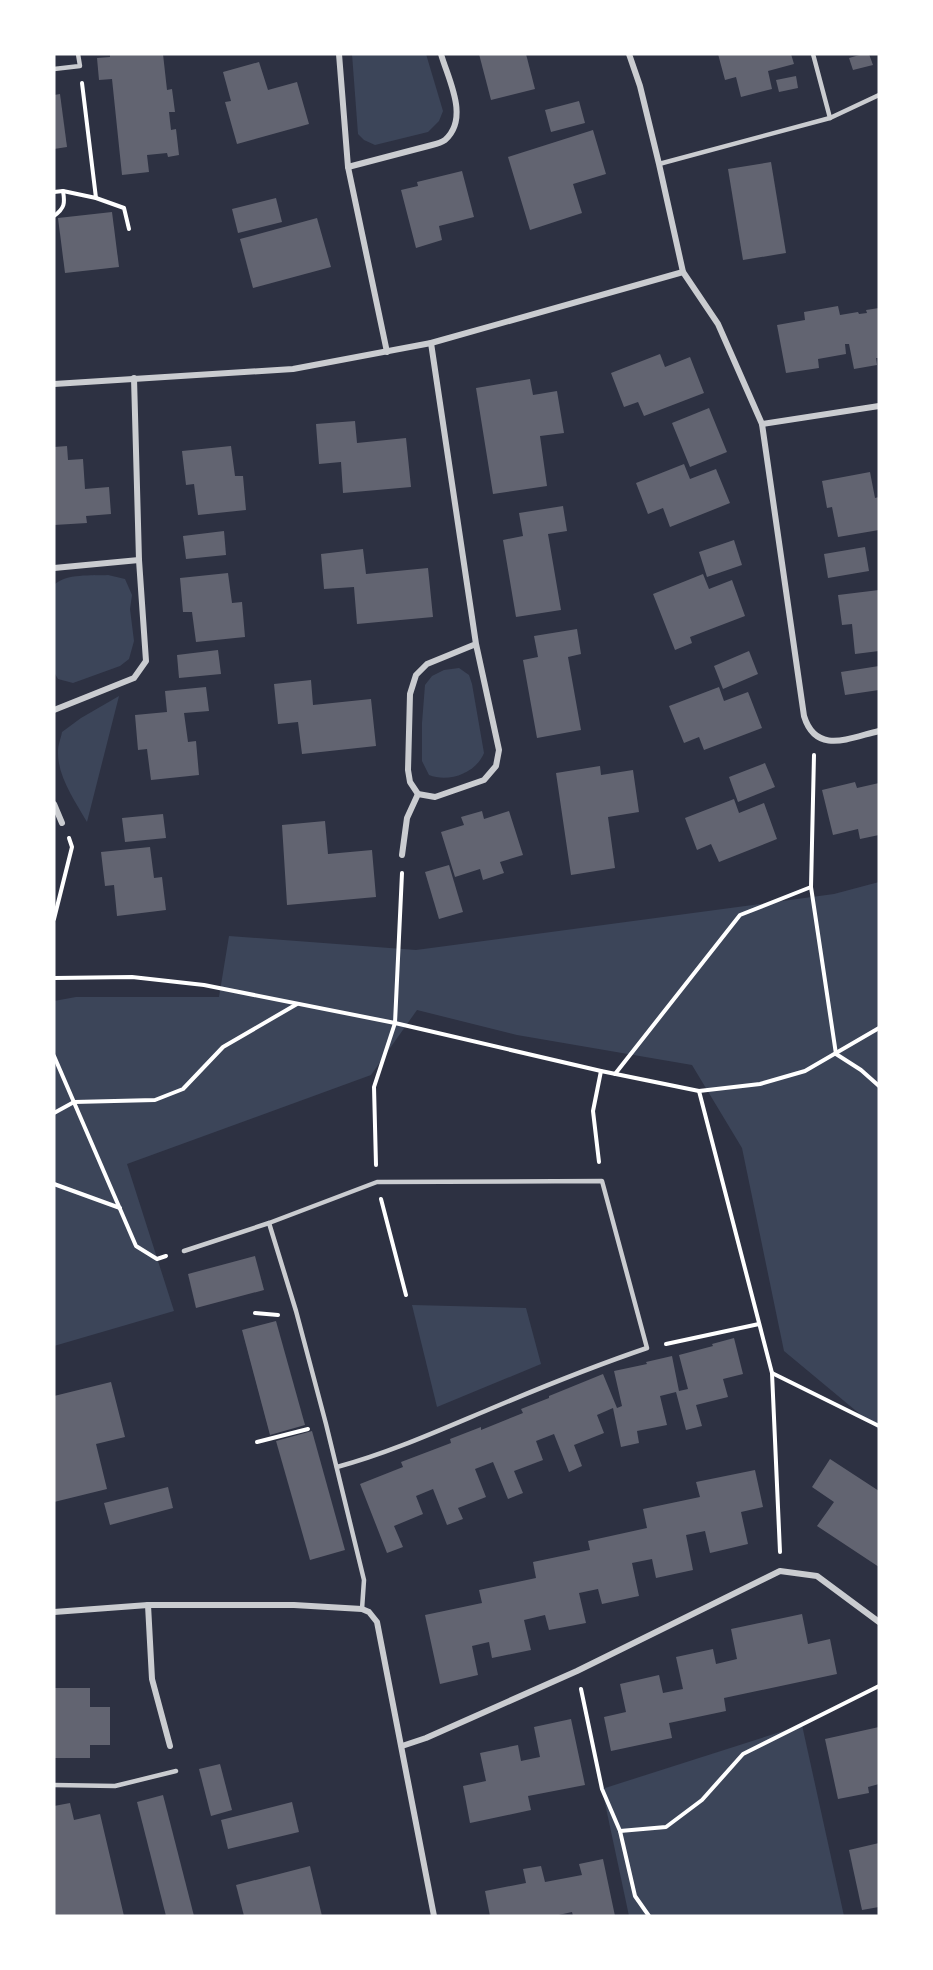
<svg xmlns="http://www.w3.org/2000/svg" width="933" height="1970" font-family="'Crimson Pro',serif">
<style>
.green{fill:#3c4559}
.building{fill:#626471}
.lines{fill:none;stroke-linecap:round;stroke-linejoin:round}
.path{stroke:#fff;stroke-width:4}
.service{stroke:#caccd0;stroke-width:4.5}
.minor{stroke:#caccd0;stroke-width:6}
</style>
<rect width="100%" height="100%" fill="#2d3142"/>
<g class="green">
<path d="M352 54H426L443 111 439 121 428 132 375 145 364 140 358 134Z"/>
<path d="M108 575 125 579 132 595 130 609 134 641 129 659 120 666 73 683 58 679 54 672V585C66 573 92 576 108 575Z"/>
<path d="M459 668 469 675 472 684 484 753C476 773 449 783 429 775L422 761V723L425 685 432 676 444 670Z"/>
<path d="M119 696 87 822C75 801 57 776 58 751 58 745 61 738 62 732L81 718Z"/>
<path d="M879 882V1430L784 1351 742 1148 692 1065 517 1035 417 1010 371 1075 127 1164 174 1311 54 1346V1001L76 997H219L229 936 416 950 834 894Z"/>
<path d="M412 1305 526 1308 541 1364 437 1407Z"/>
<path d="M802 1725 844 1916H629L602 1789Z"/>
</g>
<g class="building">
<path d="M110 54H163L167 90 172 89 175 112H169L171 130 176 129 179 155 168 157 167 153 147 155 149 172 122 175 112 79 99 80 97 58 110 57Z"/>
<path d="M479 54H526L535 89 491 100Z"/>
<path d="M718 54H791L794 64 768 71 772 89 741 97 736 77 725 80Z"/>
<path d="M863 54H869L873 65 853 70 849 58Z"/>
<path d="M259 62 268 90 297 82 309 124 237 144 225 102 231 101 223 72Z"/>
<path d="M796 76 798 88 779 92 776 80Z"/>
<path d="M60 94 67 147 54 149V95Z"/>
<path d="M579 101 585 123 551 132 545 110Z"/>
<path d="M593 130 606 174 573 184 582 213 530 230 508 157Z"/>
<path d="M771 162 786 253 743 260 728 169Z"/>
<path d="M462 171 474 217 439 226 442 240 416 248 401 190 418 186 417 182Z"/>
<path d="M276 198 282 222 238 233 232 209Z"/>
<path d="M112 212 119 267 65 273 58 218Z"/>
<path d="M317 218 331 267 253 288 240 239Z"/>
<path d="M838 306 840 315 858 312 859 314 867 313 866 310 879 308V358H876L877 365 854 369 849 344H845L846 354 818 359 819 368 786 373 777 325 805 320 804 312Z"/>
<path d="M660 354 665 367 690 357 704 393 644 416 638 402 624 407 611 373Z"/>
<path d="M530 379 533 395 557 391 564 433 540 436 547 486 493 494 476 388Z"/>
<path d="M709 408 727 452 690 467 672 423Z"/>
<path d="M355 421 357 443 406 438 411 487 343 493 341 462 319 464 316 424Z"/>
<path d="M67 446 68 460 83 459 85 489 109 487 111 514 86 516 87 523 54 525V447Z"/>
<path d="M231 446 235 476H243L246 510 198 515 194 484 186 485 182 451Z"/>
<path d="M684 464 690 479 716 469 730 503 670 527 663 508 648 514 636 483Z"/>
<path d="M870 472 875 498 879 497V530L838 537 832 507 827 508 822 481Z"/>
<path d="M563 506 567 531 548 534 561 610 516 617 503 540 523 536 519 513Z"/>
<path d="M224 531 226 555 186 559 183 536Z"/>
<path d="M734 540 742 565 707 577 699 552Z"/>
<path d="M865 547 869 571 828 578 824 554Z"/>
<path d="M363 549 366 574 428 568 433 617 357 624 354 587 324 589 321 554Z"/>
<path d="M228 573 232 603 242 602 245 637 196 642 192 612H183L180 578Z"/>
<path d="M703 574 709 589 732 580 745 616 690 637 692 643 675 650 653 594Z"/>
<path d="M879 590V651L855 654 852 624 842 625 838 595Z"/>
<path d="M577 629 581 654 568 657 581 730 537 738 523 660 538 657 534 636Z"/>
<path d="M218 650 221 674 179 678 177 655Z"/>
<path d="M749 651 758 674 723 689 714 666Z"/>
<path d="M879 666V690L845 695 841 672Z"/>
<path d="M311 680 313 705 371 699 376 746 302 754 298 722 278 724 274 684Z"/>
<path d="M206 687 209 711 184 713 188 742 196 741 199 775 151 780 147 749 138 750 135 715 167 712 165 691Z"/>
<path d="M719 687 724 701 748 692 762 728 704 750 699 737 684 743 669 706Z"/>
<path d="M765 763 775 787 738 802 729 777Z"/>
<path d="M600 766 601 775 633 770 639 812 608 817 615 868 571 875 556 773Z"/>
<path d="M855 782 857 788 879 783V835L860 839 858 829 833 835 822 790Z"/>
<path d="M734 799 739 813 764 803 777 839 719 862 711 844 697 850 685 818Z"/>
<path d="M482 811 484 819 509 811 523 855 500 862 504 873 483 880 480 869 455 877 441 832 464 825 461 817Z"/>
<path d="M163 814 166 838 125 842 122 818Z"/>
<path d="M325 821 328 854 372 850 376 897 287 905 282 825Z"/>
<path d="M150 847 154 878 162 877 166 910 117 916 114 885 105 886 101 852Z"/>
<path d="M449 865 463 912 439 919 425 872Z"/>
<path d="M255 1256 264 1290 196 1308 188 1274Z"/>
<path d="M276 1321 305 1425 270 1435 242 1330Z"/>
<path d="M734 1338 743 1374 723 1379 728 1397 696 1405 702 1426 686 1430 676 1392 660 1396 667 1425 637 1431 639 1443 621 1447 613 1408 597 1415 604 1433 574 1445 582 1466 569 1472 554 1434 536 1441 543 1460 514 1471 523 1493 508 1499 493 1462 475 1469 486 1497 458 1508 463 1519 447 1525 433 1489 416 1496 423 1514 394 1526 403 1547 387 1553 360 1484 403 1467 401 1462 451 1443 450 1439 481 1427V1430L523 1413 521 1409 549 1398V1396L603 1374 617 1408 622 1406 614 1371 647 1364 646 1362 672 1356 679 1391 688 1389 679 1355 713 1346 712 1344Z"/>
<path d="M111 1382 125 1437 96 1444 107 1489 54 1502V1396Z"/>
<path d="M312 1431 345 1550 310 1560 276 1441Z"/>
<path d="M830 1459 879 1491V1567L817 1526 834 1502 812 1487Z"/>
<path d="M755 1470 763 1507 741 1512 748 1544 710 1553 705 1531 686 1535 693 1570 656 1578 652 1559 632 1563 639 1596 602 1604 598 1589 579 1593 586 1623 549 1630 545 1615 524 1620 531 1650 492 1658 489 1642 472 1646 478 1675 440 1684 425 1615 482 1603 479 1590 536 1578 533 1562 590 1550 588 1541 647 1528 643 1509 700 1497 696 1482Z"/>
<path d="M168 1487 173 1508 110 1525 104 1503Z"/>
<path d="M802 1614 808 1644 830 1639 837 1674 724 1698 726 1711 669 1723 672 1738 611 1751 604 1717 626 1712 620 1684 659 1675 663 1693 683 1689 676 1657 713 1649 716 1664 737 1659 731 1629Z"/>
<path d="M54 1688H90V1707H110V1745H90V1758H54Z"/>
<path d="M571 1719 585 1785 528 1796 531 1810 470 1823 463 1786 486 1781 480 1753 518 1745 521 1761 540 1757 534 1727Z"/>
<path d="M879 1727V1784L868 1787 869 1793 838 1799 825 1739Z"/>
<path d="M220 1764 232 1810 211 1816 199 1769Z"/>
<path d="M163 1795 194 1916H166L137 1802Z"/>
<path d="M292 1802 299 1832 228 1849 221 1820Z"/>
<path d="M70 1803 74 1820 100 1814 124 1916H55L54 1806Z"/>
<path d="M879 1843V1907L862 1910 849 1850Z"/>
<path d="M603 1859 615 1916H573L572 1912 554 1916H490L485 1891 526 1883 523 1869 541 1866 545 1882 582 1875 579 1864Z"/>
<path d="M310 1866 322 1916H244L236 1885Z"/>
</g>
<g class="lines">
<g class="path">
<path d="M54 192 63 191 96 198 82 83"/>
<path d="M96 198 124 208 129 229"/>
<path d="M54 216C65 208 65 203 63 191"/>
<path d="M814 755 811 887 836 1054 861 1070 879 1086"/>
<path d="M54 919 72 847 69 838"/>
<path d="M54 978 132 977 204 985 395 1023 601 1071 699 1091 760 1084 805 1071 879 1028"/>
<path d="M54 1056 136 1246 157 1259 166 1256"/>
<path d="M615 1074 740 915 811 887"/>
<path d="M699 1091 772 1373 780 1552"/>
<path d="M54 1113 74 1102 155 1100 183 1089 223 1047 297 1004"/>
<path d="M599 1162 593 1111 601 1071"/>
<path d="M376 1165 374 1087 395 1023 402 873"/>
<path d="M54 1184 120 1208"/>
<path d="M381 1199 406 1295"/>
<path d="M255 1313 278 1315"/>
<path d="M666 1344 759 1324"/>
<path d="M772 1373 879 1426"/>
<path d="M257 1442 308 1429"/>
<path d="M581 1689 602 1789 620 1831 635 1896 649 1916"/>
<path d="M620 1831 666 1827 702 1800 743 1754 879 1686"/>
</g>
<g class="service">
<path d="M813 54 830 118"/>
<path d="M54 69 80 66 78 54"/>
<path d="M659 164 830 118 879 95"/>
<path d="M269 1223 296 1311 326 1424 364 1580 362 1609"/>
<path d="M184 1251 269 1223 377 1182 602 1181 647 1348C594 1366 542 1387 490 1409 440 1430 389 1453 337 1467"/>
<path d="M54 1785 115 1786 176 1771"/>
</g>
<g class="minor">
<path d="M339 54 348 167 387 352"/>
<path d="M629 54 640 86 659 164 683 272 718 324 762 424 804 716C816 755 849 738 879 731"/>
<path d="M348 167 432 145C436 144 442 142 445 140 470 118 448 79 441 54"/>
<path d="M431 343 476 644 427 664 416 675 410 694 408 770 410 782 418 794 435 797 484 780 496 766 499 750 476 644"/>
<path d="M54 384 293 369 431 343 683 272"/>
<path d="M762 424 879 406"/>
<path d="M54 568 139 560"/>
<path d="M54 710 134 678 146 661 139 560 134 378"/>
<path d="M54 804 62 823"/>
<path d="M402 855 407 818 418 794"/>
<path d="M148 1605 152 1679 170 1746"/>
<path d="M54 1612 148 1605H294L362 1609 369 1612 377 1622 434 1916"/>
<path d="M402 1746 426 1738 577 1671 780 1571 817 1576 879 1622"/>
</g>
</g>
<rect width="933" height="1970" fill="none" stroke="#ffffff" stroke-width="111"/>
</svg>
